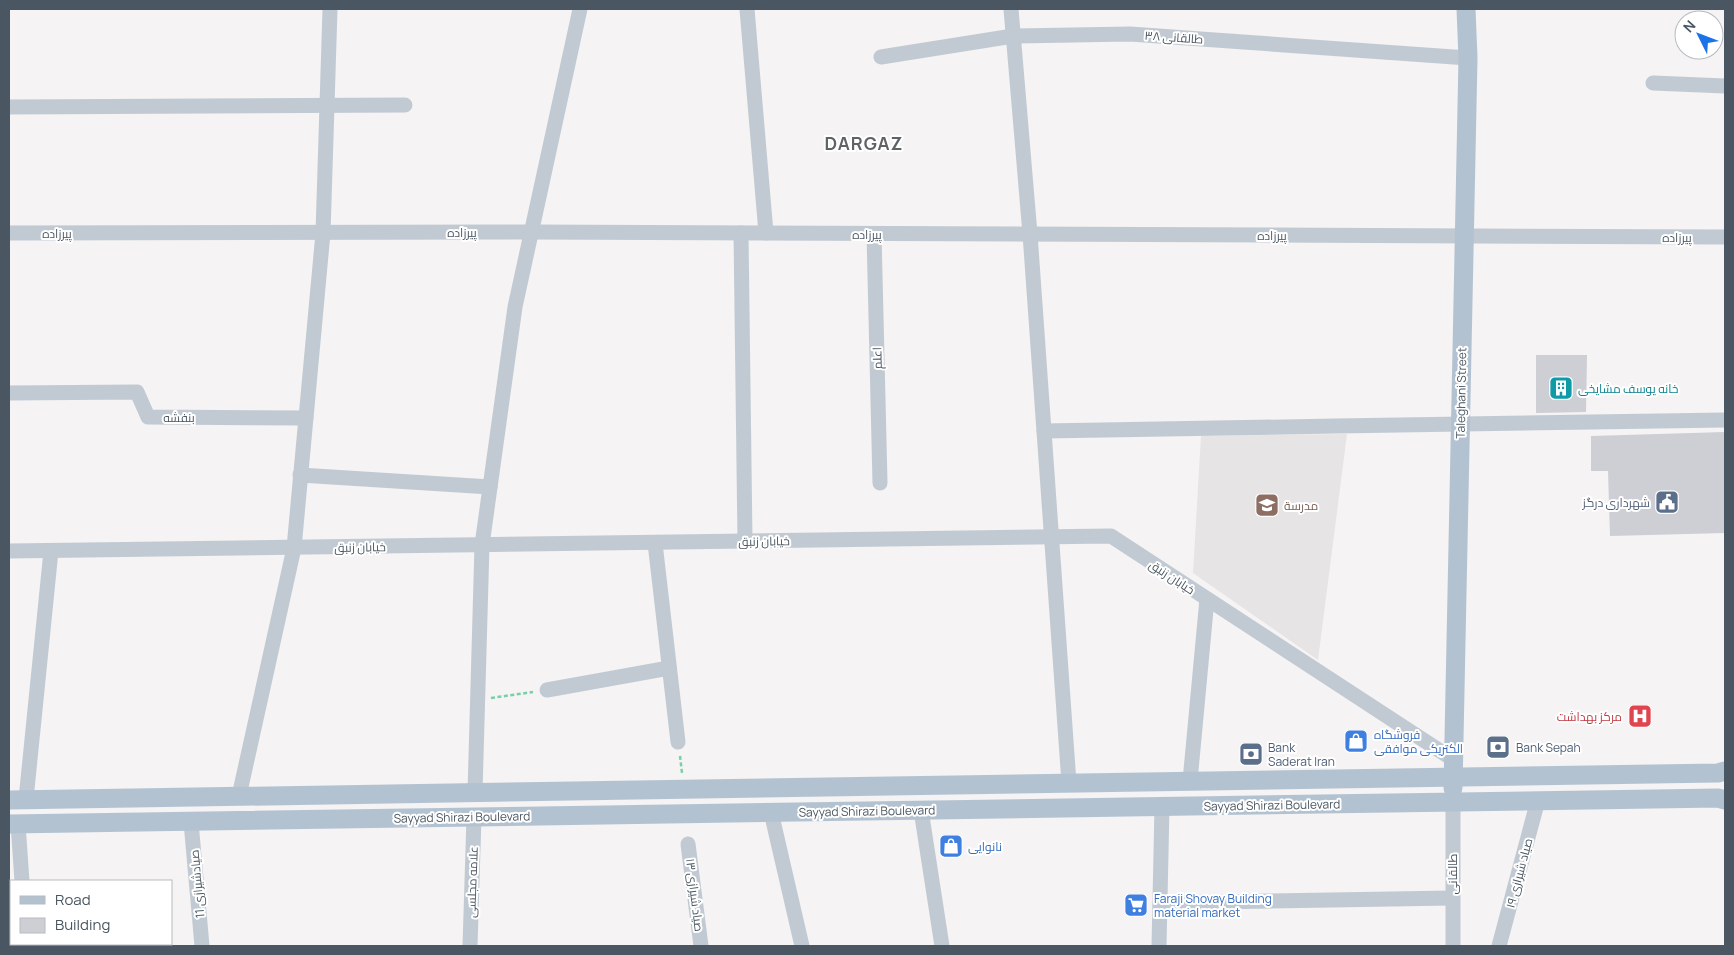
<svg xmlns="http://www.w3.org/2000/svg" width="1734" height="955" font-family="Manrope,Cairo,sans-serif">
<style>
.education{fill:#e6e4e5}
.building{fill:#cdcfd5}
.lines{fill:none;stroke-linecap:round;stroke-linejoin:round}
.path{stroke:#7ad0a6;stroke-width:2.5;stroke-dasharray:4 2.5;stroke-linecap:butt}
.minor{stroke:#c1cad2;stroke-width:15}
.major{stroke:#b3c2d1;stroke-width:19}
.labels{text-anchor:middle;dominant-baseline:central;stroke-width:4;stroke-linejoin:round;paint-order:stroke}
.street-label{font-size:12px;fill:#4a5661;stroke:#fff}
.culture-label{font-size:12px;fill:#0d838f;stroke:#fff;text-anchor:start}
.service-label{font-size:12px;fill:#4e5e75;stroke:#fff;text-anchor:start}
.education-label{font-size:12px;fill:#785e54;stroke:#fff;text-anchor:start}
.health-label{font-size:12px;fill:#be3a42;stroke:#fff;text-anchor:end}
.shop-label{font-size:12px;fill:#366cbe;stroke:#fff;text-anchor:start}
.district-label{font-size:18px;font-weight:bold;letter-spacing:1px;fill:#5f6368;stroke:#fff}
</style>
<rect width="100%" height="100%" fill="#f5f3f3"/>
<path class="education" d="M1347 434 1318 660 1193 573 1201 436Z"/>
<g class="building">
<path d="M1536 355H1587L1586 412 1536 413Z"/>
<path d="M1725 432V533L1610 536 1608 471H1591V436Z"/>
</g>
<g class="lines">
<g class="path">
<path d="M491 698 533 692"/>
<path d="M680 756 682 773"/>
</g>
<g class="minor">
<path d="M747 9 766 233"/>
<path d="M1011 9 1030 234 1069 783"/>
<path d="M881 57 1013 36 1130 34 1468 58"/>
<path d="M1653 83 1725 86"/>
<path d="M9 107 405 105"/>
<path d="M9 233 531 232 1725 237"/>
<path d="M741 233 745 541"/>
<path d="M874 234 880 483"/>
<path d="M9 393 137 392 148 417 306 418"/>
<path d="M1044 431C1271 428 1498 422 1725 420"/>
<path d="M300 475 490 487"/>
<path d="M655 543 678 742"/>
<path d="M9 551 1111 536 1454 760"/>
<path d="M547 690 669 668"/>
<path d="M1190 781 1207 599"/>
<path d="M475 792 482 545 515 307 580 9"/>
<path d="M239 796 294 548 323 233 330 9"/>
<path d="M26 799 51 551"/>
<path d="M1453 802V946"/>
<path d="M921 810 942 946"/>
<path d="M771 812 802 946"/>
<path d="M191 822 202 946"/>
<path d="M18 824 22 881"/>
<path d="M688 844 701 946"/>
<path d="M1160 903 1452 898"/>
<path d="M28 944V946"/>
<path d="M470 946 474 817"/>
<path d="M1159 946 1162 806"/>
<path d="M1499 946 1538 800"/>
</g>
<g class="major">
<path d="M1453 788 1468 58 1466 9"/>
<path d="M9 800 1718 773 1725 771"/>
<path d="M9 824 1718 798 1725 800"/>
</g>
</g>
<defs>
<g id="building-square" transform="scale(1.25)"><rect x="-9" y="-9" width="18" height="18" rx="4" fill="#0f9aa8" stroke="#fff"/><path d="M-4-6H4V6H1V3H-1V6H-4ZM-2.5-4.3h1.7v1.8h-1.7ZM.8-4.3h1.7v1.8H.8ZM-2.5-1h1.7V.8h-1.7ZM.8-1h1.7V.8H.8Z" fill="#fff"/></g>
<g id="civic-square" transform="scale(1.25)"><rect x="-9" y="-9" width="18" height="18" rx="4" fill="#5c6f8a" stroke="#fff"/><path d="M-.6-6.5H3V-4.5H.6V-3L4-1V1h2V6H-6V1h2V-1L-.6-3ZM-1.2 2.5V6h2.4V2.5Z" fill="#fff"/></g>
<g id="school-square" transform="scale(1.25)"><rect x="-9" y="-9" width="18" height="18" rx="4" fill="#8d6e63" stroke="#fff"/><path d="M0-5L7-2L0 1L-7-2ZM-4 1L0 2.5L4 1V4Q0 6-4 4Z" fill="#fff"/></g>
<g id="hospital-square" transform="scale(1.25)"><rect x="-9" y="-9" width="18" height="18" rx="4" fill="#e0444e" stroke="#fff"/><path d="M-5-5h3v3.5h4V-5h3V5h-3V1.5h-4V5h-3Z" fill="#fff"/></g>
<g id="shop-square" transform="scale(1.25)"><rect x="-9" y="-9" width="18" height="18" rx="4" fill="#3f7fe0" stroke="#fff"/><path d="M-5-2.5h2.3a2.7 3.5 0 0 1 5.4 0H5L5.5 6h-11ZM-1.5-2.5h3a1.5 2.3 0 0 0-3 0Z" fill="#fff"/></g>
<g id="bank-square" transform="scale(1.25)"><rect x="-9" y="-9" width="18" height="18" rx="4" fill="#5c6f8a" stroke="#fff"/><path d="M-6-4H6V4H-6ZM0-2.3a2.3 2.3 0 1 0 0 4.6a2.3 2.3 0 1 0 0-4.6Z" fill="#fff"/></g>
<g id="supermarket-square" transform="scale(1.25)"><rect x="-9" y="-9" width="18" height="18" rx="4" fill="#3f7fe0" stroke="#fff"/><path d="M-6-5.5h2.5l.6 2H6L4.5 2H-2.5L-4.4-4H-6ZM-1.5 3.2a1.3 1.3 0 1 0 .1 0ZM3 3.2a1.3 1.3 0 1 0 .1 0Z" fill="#fff"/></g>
</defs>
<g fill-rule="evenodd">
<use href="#building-square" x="1561" y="388"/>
<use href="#civic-square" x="1667" y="502"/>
<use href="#school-square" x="1267" y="505"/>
<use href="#hospital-square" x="1640" y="716"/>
<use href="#shop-square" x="1356" y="741"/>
<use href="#bank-square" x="1498" y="747"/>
<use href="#bank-square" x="1251" y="754"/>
<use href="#shop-square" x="951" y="846"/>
<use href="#supermarket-square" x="1136" y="905"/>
</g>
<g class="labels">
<g class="street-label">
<text transform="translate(1174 37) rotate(4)">طالقانی ۳۸</text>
<text x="462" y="232">پیرزاده</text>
<text x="57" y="233">پیرزاده</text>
<text x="867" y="234">پیرزاده</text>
<text x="1272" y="235">پیرزاده</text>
<text x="1677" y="237">پیرزاده</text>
<text transform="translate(877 358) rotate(-91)">اعلم</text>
<text transform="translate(1461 393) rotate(-89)">Taleghani Street</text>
<text x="179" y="417">بنفشه</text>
<text transform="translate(764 541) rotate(-1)">خیابان زنبق</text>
<text transform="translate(360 547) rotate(-1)">خیابان زنبق</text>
<text transform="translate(1172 577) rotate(33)">خیابان زنبق</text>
<text transform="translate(1272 805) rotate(-1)">Sayyad Shirazi Boulevard</text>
<text transform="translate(867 811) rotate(-1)">Sayyad Shirazi Boulevard</text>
<text transform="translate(462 817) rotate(-1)">Sayyad Shirazi Boulevard</text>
<text transform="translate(1519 873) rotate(-75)">صیاد شیرازی ۱۹</text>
<text transform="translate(1452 874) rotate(-90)">طالقانی</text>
<text transform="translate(472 882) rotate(-88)">علامه مجلسی</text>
<text transform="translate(197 884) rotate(-95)">صیادشیرازی 11</text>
<text transform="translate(695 895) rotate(83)">صیاد شیرازی ۱۳</text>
</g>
<g class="culture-label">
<text x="1578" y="388">خانه یوسف مشایخی</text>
</g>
<g class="service-label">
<text x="1650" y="502" text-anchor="end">شهرداری درگز</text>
<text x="1268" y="747">Bank<tspan x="1268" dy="14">Saderat Iran</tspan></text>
<text x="1516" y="747">Bank Sepah</text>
</g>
<g class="education-label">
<text x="1284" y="505">مدرسة</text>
</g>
<g class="health-label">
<text x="1622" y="716">مرکز بهداشت</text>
</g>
<g class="shop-label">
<text x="1374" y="734">فروشگاه<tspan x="1374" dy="14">الکتریکی موافقی</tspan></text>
<text x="968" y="846">نانوایی</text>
<text x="1154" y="898">Faraji Shovay Building<tspan x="1154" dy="14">material market</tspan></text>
</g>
<g class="district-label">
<text x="864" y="143">DARGAZ</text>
</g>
</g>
<rect width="1734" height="955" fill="none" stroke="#4a5661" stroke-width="20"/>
<rect x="10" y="880" width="162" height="65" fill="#ffffff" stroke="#b7bbc0"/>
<rect x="20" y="896" width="25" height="8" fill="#b3c2d1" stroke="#b7bbc0"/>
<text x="55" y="905" font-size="15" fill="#4a5661">Road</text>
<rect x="20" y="918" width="25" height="15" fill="#cdcfd5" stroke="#b7bbc0"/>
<text x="55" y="930" font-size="15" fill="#4a5661">Building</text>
<g transform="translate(1699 35) rotate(312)"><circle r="24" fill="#ffffff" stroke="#b7bbc0"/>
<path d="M0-4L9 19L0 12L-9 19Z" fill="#1a73e8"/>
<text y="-8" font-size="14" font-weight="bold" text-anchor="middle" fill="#4a5661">N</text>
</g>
</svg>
